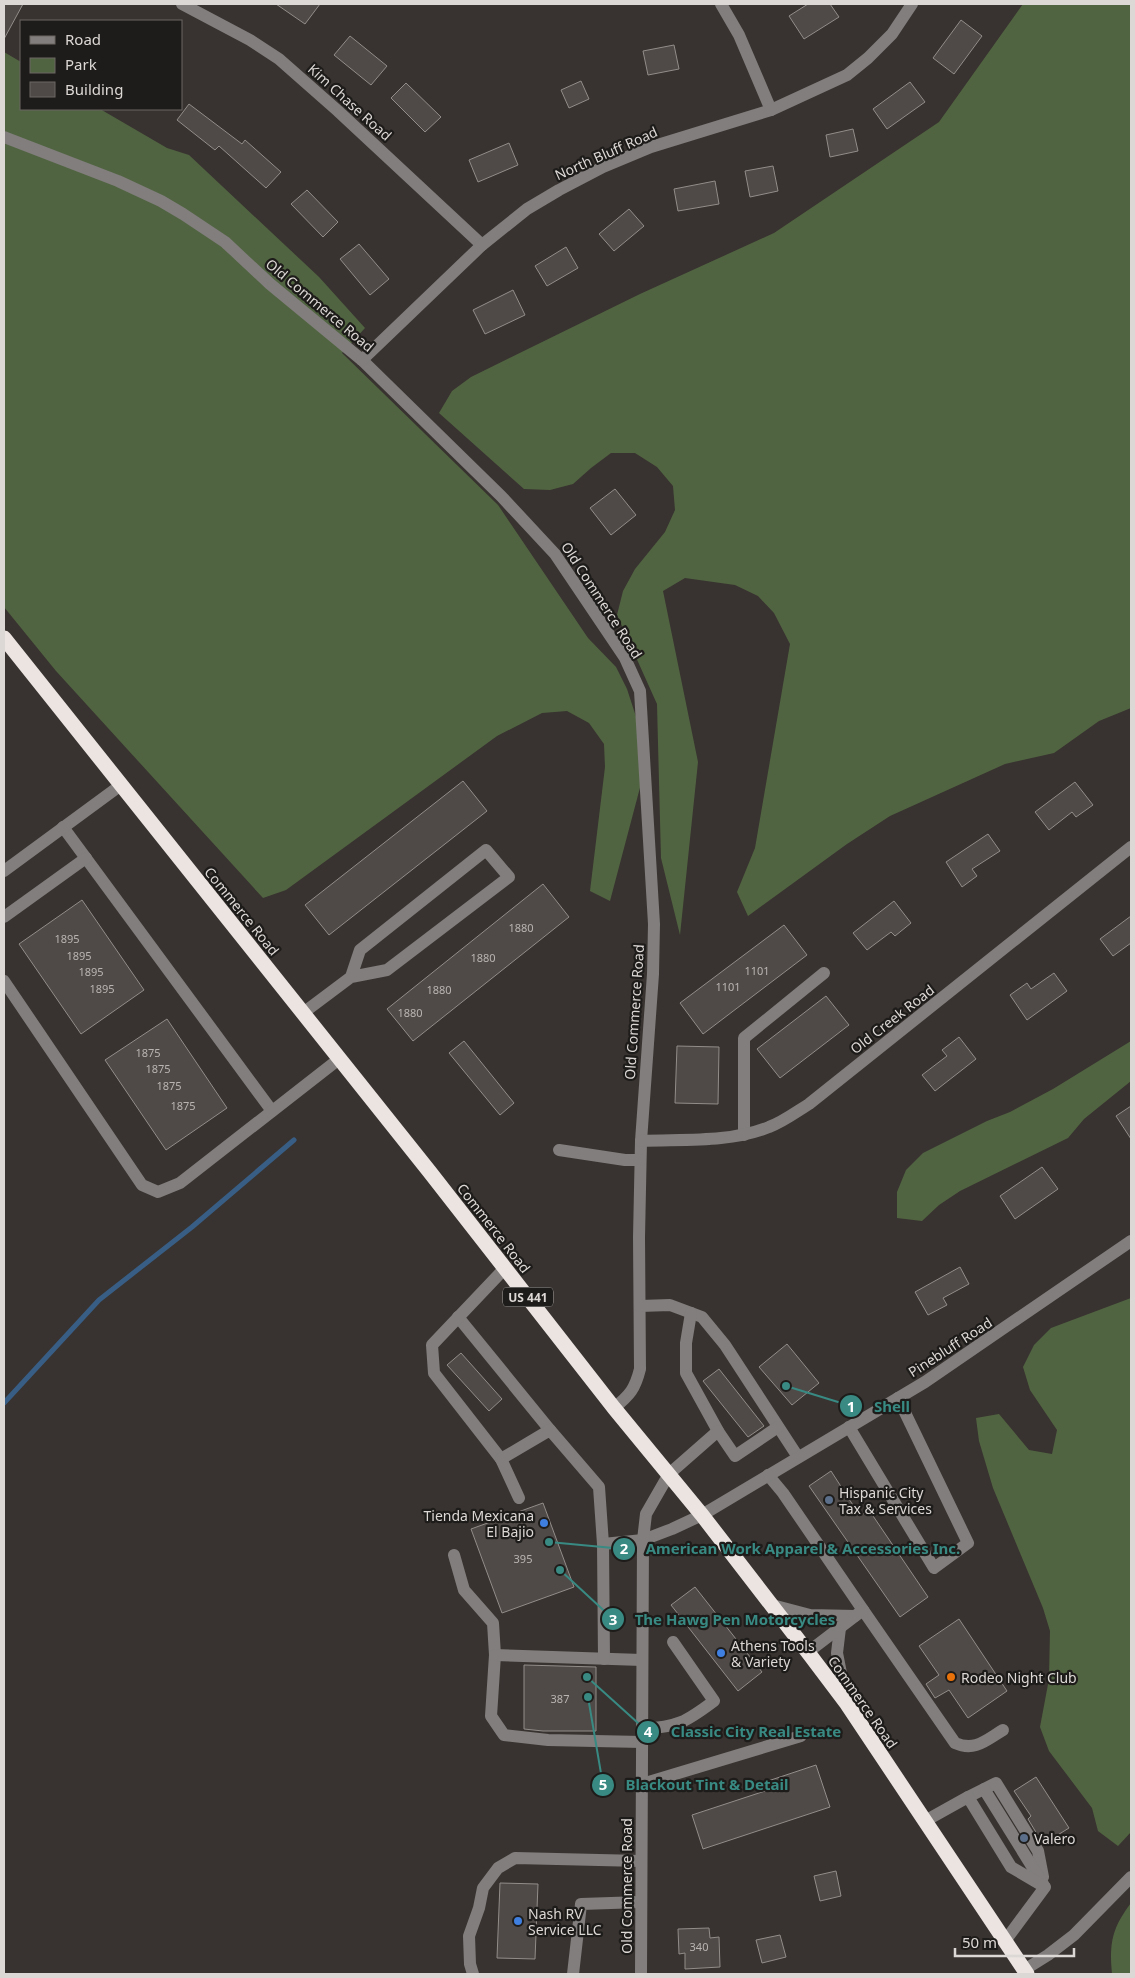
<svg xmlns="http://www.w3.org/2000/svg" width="1135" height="1978" font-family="'Noto Sans',sans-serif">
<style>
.green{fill:#516441}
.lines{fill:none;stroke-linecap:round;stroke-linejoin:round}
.stream{stroke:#395e85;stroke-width:5}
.building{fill:#4f4a47;stroke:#938d8a}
.minor{stroke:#817e7d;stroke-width:12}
.highway{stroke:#ebe4e1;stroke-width:15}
.service-dot{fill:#5c6f8a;stroke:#1e1c1a;stroke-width:2}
.shop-dot{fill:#3f7fe0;stroke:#1e1c1a;stroke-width:2}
.food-dot{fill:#e8710a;stroke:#1e1c1a;stroke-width:2}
.labels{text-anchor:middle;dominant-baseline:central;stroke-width:4.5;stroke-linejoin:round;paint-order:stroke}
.number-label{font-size:11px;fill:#b9b4b2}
.shield{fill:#1e1c1a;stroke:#a3a09e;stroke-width:1}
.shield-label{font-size:12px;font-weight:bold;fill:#dcd8d6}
.street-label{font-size:14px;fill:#dcd8d6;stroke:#1e1c1a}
.poi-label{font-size:14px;fill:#dcd8d6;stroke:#1e1c1a;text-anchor:start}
.leader{fill:none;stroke:#388a83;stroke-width:2}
.callout-dot{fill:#388a83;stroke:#1e1c1a;stroke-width:2}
.mark-label{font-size:15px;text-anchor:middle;font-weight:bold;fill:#fff}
.callout-label{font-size:15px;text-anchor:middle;font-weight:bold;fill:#388a83;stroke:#1e1c1a;stroke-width:4.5;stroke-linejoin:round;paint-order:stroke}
</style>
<rect width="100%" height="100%" fill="#383330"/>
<g class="green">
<path d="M1023 4H1131V708L1099 721 1054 753 1005 764 890 816 847 844 748 916 737 892 755 848 790 644 774 613 758 596 735 585 685 578 663 591 698 762 680 935 661 858 657 704 617 615 623 591 635 569 665 532 675 510 673 486 657 467 635 453H611L591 468 573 484 550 490 524 489 439 413 452 391 471 377 640 294 774 233 939 122Z"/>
<path d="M4 52 21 62V109H100L167 148 189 155 319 277 365 328 342 353 498 505 588 638 616 667 627 689 641 732 642 780 610 901 590 891 605 767 604 744 589 723 567 711 542 713 497 736 286 890 263 898 56 671 4 607Z"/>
<path d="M1131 1041V1081L1084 1119 1068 1138 960 1191 939 1205 922 1221 897 1218V1192L906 1170 923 1153 987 1121 1010 1112 1053 1089Z"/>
<path d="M1131 1298V1832L1118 1846 1098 1831 1092 1808 1049 1751 1040 1727 1049 1679 1050 1631 1043 1608 993 1488 979 1441 976 1418 999 1414 1029 1450 1052 1454 1057 1430 1030 1390 1023 1367 1034 1345 1051 1328Z"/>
<path d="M1131 1903V1974H1112C1109 1943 1112 1928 1131 1903Z"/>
</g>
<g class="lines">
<path class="stream" d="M4 1403 99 1300 192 1227 294 1140"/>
</g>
<g class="building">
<path d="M4 4H23L4 39Z"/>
<path d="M276 4H320L305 24Z"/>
<path d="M808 4H830L839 17 804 39 789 16Z"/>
<path d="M961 20 982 36 954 74 933 58Z"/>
<path d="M350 36 387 66 371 85 334 55Z"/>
<path d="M674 45 679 69 648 75 643 51Z"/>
<path d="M581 81 589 99 569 108 561 90Z"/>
<path d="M910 82 925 102 887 129 873 109Z"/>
<path d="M406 83 441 117 425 132 391 98Z"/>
<path d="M189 104 242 144 245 140 281 172 266 188 219 146 215 150 177 120Z"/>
<path d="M853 129 858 151 830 157 826 135Z"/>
<path d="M509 143 518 165 478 182 469 160Z"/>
<path d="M773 166 778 191 750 197 745 171Z"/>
<path d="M715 181 719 204 678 211 674 189Z"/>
<path d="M307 190 338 222 323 237 291 204Z"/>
<path d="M629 209 644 226 614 251 599 234Z"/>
<path d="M359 244 389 279 370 295 340 259Z"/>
<path d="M566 247 578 268 547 286 535 266Z"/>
<path d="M513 290 525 315 485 334 473 310Z"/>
<path d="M615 489 636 515 611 535 590 508Z"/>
<path d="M463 781 487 811 329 935 305 905Z"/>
<path d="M1075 782 1093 805 1076 817 1072 812 1049 830 1035 812Z"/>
<path d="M988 834 1000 851 972 869 977 876 962 887 946 862Z"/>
<path d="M543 884 569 917 413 1041 387 1009Z"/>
<path d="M82 900 144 990 81 1034 19 944Z"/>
<path d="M894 901 911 923 895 936 891 932 867 950 853 933Z"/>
<path d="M1131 916V943L1113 956 1100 939Z"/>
<path d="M784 925 807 955 703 1034 680 1003Z"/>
<path d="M1054 973 1067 991 1027 1020 1010 995 1027 983 1031 989Z"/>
<path d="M826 996 849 1025 780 1078 757 1049Z"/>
<path d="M167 1019 227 1108 166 1150 105 1060Z"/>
<path d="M959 1037 976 1059 935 1091 922 1075 947 1056 942 1050Z"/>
<path d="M464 1041 514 1103 500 1115 449 1053Z"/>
<path d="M677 1046 719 1047 718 1104 675 1103Z"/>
<path d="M1131 1106V1139L1116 1116Z"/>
<path d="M1042 1167 1058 1189 1015 1219 1000 1196Z"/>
<path d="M960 1267 969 1284 943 1298 947 1305 928 1315 915 1292Z"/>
<path d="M787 1344 819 1383 792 1405 759 1367Z"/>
<path d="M461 1353 502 1399 489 1411 447 1365Z"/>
<path d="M719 1369 764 1426 748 1437 703 1381Z"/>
<path d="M831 1471 860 1516 869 1510 928 1597 900 1617 809 1486Z"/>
<path d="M543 1503 574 1587 502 1613 471 1529Z"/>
<path d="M695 1587 762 1672 738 1691 671 1605Z"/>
<path d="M959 1619 1007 1691 968 1718 949 1690 935 1698 926 1684 939 1675 919 1646Z"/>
<path d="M524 1665 596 1667V1731H543L524 1729Z"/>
<path d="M816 1765 830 1807 703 1849 692 1815 765 1791 762 1783Z"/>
<path d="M1036 1777 1069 1828 1043 1844 1028 1819 1031 1816 1014 1791Z"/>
<path d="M836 1871 841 1896 820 1901 814 1876Z"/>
<path d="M500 1883 538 1884 535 1959 497 1958Z"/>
<path d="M709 1928 710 1938 719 1937 720 1967 685 1969V1953L679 1954 678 1929Z"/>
<path d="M780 1935 786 1957 762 1963 756 1940Z"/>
</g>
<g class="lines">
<g class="minor">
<path d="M182 4 250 40 279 59 338 111 482 245"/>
<path d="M721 4 739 35 771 110"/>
<path d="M4 137 118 181 161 201 183 214 225 242 270 284 362 360 501 496 555 554 625 658 640 691 654 924 653 974 641 1141 639 1237 640 1369C635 1389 630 1395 614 1408"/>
<path d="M362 360 482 245 527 209 559 190 603 167 651 147 771 110 847 75 868 58 892 34 912 4"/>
<path d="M63 827 272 1111"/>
<path d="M4 871 121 785"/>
<path d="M4 917 86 858"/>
<path d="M4 981 142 1185 158 1192 180 1183 339 1059"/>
<path d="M303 1013 351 977 360 950 486 850 509 877 387 970 351 977"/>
<path d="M744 1135V1038L824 973"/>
<path d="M641 1141C683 1139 729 1143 769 1127 783 1122 796 1112 809 1104L1131 847"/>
<path d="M559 1150 625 1160H640"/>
<path d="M640 1306 670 1305 702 1317 725 1345 798 1457"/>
<path d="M691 1313 686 1343V1373L718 1431 735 1456 778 1427"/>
<path d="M458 1317 550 1430"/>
<path d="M849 1427 934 1568 968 1543 898 1398"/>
<path d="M501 1459 434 1373 432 1345 505 1268"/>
<path d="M768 1475 783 1493 863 1610"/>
<path d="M519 1498 501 1459 550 1430 599 1487 603 1544"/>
<path d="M454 1555 464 1590 493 1623 495 1655 491 1716 504 1735 548 1740 642 1742"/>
<path d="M772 1605 810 1615 855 1616"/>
<path d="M840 1628 837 1653 847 1704"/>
<path d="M808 1652 863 1610 955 1743C975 1752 986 1740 1003 1730"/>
<path d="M495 1655 642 1660"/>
<path d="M604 1659 603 1544 643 1540 672 1529 702 1515 925 1382 1131 1241"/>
<path d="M642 1729C678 1727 686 1722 714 1701L673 1642"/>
<path d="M642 1784 801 1736"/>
<path d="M984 1789 996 1783 1038 1851 1043 1877"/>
<path d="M968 1797 984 1789 1043 1884"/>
<path d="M925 1821 968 1797 1011 1867 1045 1887 1005 1941"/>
<path d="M1024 1970 1048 1955 1074 1935 1131 1877"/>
<path d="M473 1974 470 1964 469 1936 479 1908 483 1888 498 1868 515 1858 641 1861"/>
<path d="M573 1974 581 1904 641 1902"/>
<path d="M641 1974 643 1540 646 1514 669 1474 718 1431"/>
</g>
<path class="highway" d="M4 638 429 1171 614 1408 702 1515 810 1655 847 1704 1027 1974"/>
</g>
<g class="service-dot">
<circle cx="829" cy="1500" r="5"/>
<circle cx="1024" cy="1838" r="5"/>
</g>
<g class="shop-dot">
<circle cx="544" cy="1523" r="5"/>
<circle cx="721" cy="1653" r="5"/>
<circle cx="518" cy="1921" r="5"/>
</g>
<circle class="food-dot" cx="951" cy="1677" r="5"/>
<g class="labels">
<g class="number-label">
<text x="521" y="927">1880</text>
<text x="67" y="938">1895</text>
<text x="79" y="955">1895</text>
<text x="483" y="957">1880</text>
<text x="757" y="970">1101</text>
<text x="91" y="971">1895</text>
<text x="728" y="986">1101</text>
<text x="102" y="988">1895</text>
<text x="439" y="989">1880</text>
<text x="410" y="1012">1880</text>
<text x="148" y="1052">1875</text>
<text x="158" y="1068">1875</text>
<text x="169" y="1085">1875</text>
<text x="183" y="1105">1875</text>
<text x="523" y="1558">395</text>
<text x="560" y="1698">387</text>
<text x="699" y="1946">340</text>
</g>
<rect class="shield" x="503" y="1287.5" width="50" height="19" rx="4"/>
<g class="shield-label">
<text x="528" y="1297">US 441</text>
</g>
<g class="street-label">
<text transform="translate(350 102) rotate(42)">Kim Chase Road</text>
<text transform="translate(606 153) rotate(-24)">North Bluff Road</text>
<text transform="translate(320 305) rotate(40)">Old Commerce Road</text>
<text transform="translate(602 600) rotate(57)">Old Commerce Road</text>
<text transform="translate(242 911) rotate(51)">Commerce Road</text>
<text transform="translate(634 1012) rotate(-86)">Old Commerce Road</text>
<text transform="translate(892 1019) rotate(-38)">Old Creek Road</text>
<text transform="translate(494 1228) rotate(52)">Commerce Road</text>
<text transform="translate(950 1347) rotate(-33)">Pinebluff Road</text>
<text transform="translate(863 1702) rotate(55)">Commerce Road</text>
<text transform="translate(626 1886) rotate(-90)">Old Commerce Road</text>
</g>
<g class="poi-label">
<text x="839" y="1492">Hispanic City<tspan x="839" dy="16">Tax &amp; Services</tspan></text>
<text x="534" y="1515" text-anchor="end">Tienda Mexicana<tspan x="534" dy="16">El Bajio</tspan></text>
<text x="731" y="1645">Athens Tools<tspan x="731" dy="16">&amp; Variety</tspan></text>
<text x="961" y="1677">Rodeo Night Club</text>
<text x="1034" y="1838">Valero</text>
<text x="528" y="1913">Nash RV<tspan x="528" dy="16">Service LLC</tspan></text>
</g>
</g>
<path class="leader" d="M786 1386L851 1406M549 1542L624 1549M560 1570L613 1619M587 1677L648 1732M588 1697L603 1785"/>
<g class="callout-dot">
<circle cx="786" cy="1386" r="5"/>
<circle cx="549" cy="1542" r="5"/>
<circle cx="560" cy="1570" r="5"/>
<circle cx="587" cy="1677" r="5"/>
<circle cx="588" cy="1697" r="5"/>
<circle cx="851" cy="1406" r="12"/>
<circle cx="624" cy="1549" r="12"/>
<circle cx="613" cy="1619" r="12"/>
<circle cx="648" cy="1732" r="12"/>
<circle cx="603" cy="1785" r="12"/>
</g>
<g class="mark-label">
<text x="851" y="1412">1</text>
<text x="624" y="1554">2</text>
<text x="613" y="1625">3</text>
<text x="648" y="1737">4</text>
<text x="603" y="1790">5</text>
</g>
<g class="callout-label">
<text x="892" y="1412">Shell</text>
<text x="803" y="1554">American Work Apparel &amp; Accessories Inc.</text>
<text x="735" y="1625">The Hawg Pen Motorcycles</text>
<text x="756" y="1737">Classic City Real Estate</text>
<text x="707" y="1790">Blackout Tint &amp; Detail</text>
</g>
<rect width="1135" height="1978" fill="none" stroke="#dcd8d6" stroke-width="10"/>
<rect x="20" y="20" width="162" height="90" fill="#1e1c1a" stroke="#6a6765"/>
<rect x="30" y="36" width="25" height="8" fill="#817e7d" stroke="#6a6765"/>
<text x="65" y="45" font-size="15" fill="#dcd8d6">Road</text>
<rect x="30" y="58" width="25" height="15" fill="#516441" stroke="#6a6765"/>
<text x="65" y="70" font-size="15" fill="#dcd8d6">Park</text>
<rect x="30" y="82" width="25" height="15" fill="#4f4a47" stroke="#6a6765"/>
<text x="65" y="95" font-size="15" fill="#dcd8d6">Building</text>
<path d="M955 1948v8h119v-8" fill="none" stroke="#dcd8d6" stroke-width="2.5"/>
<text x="962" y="1948" font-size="15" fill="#dcd8d6" stroke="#1e1c1a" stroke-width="4" paint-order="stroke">50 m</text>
</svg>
